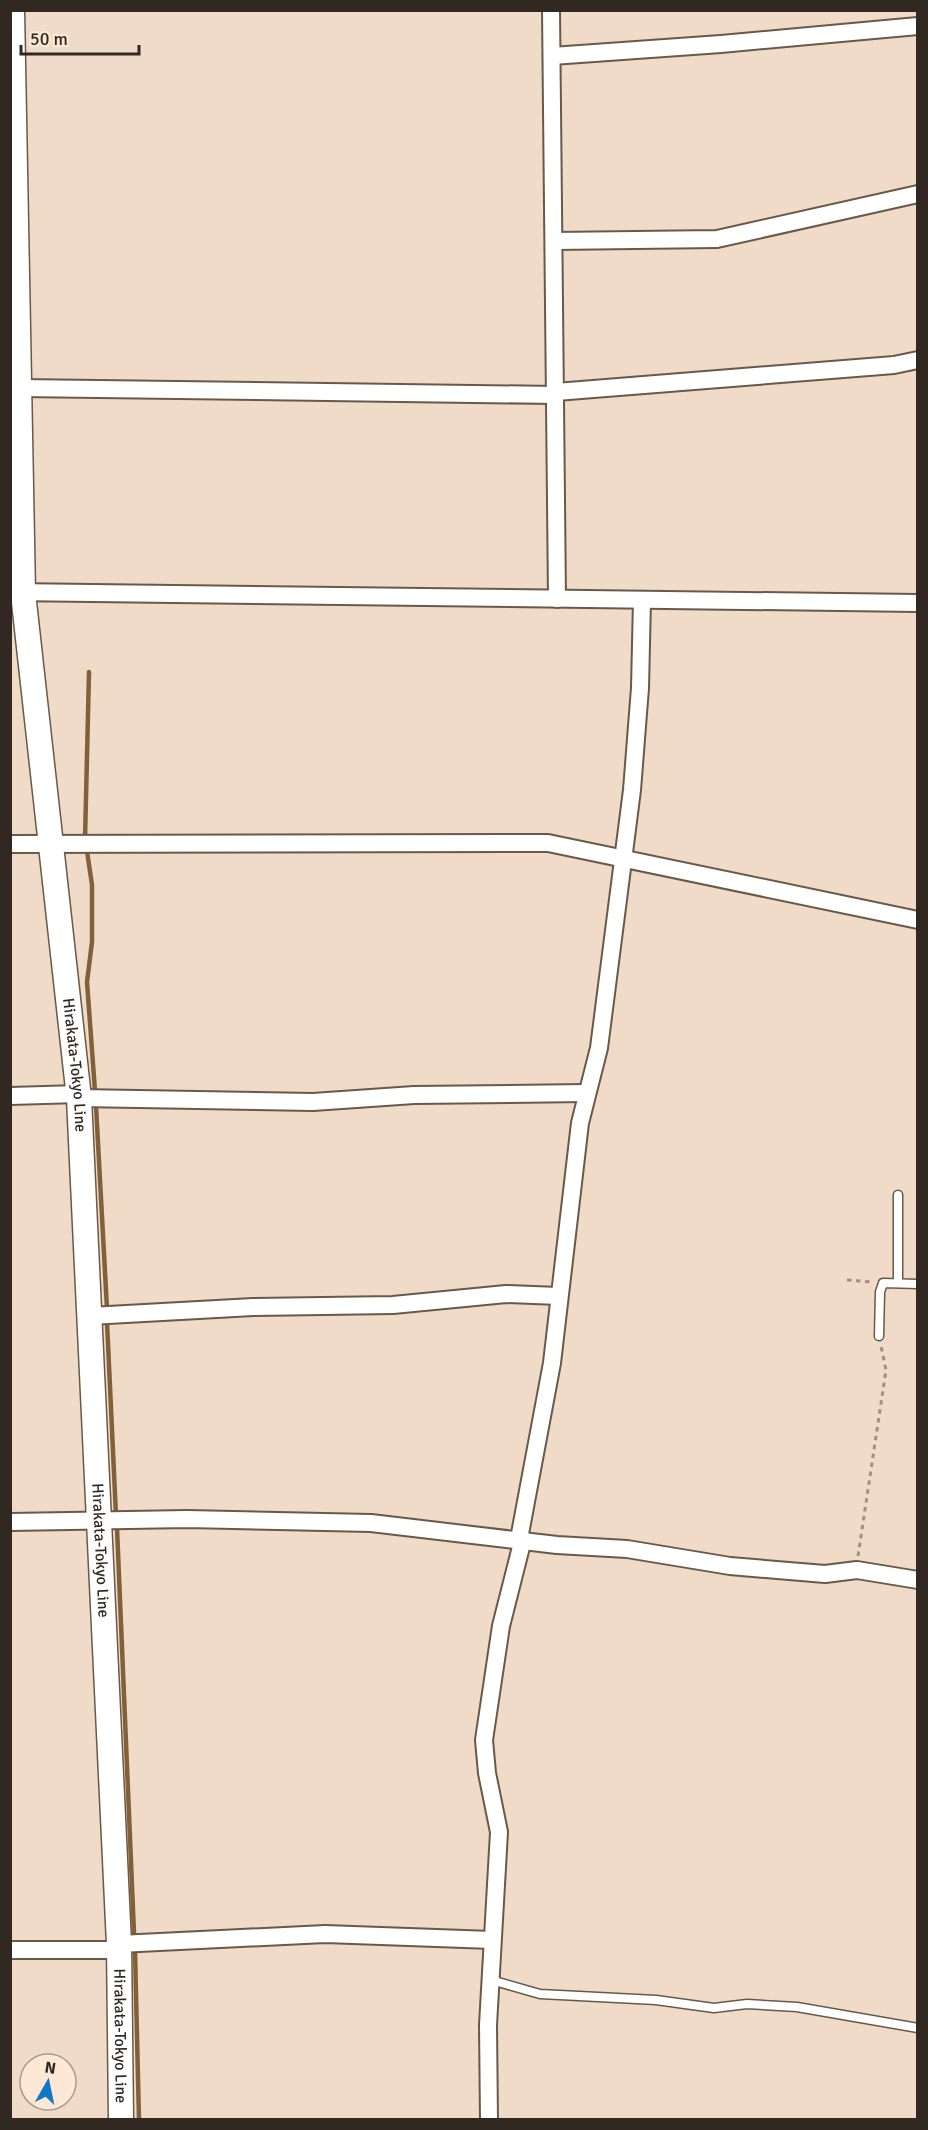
<svg xmlns="http://www.w3.org/2000/svg" width="928" height="2130" font-family="Signika,sans-serif">
<style>
.lines{fill:none;stroke-linecap:round;stroke-linejoin:round}
.stream{stroke:#836039;stroke-width:4.5}
.lane-casing{stroke:#6a5948;stroke-width:11}
.street-casing{stroke:#6a5948;stroke-width:20}
.secondary-casing{stroke:#6a5948;stroke-width:27}
.path{stroke:#a09182;stroke-width:3;stroke-dasharray:4.5 4.5;stroke-linecap:butt}
.lane{stroke:#fff;stroke-width:8}
.street{stroke:#fff;stroke-width:16}
.secondary{stroke:#fff;stroke-width:24}
.labels{text-anchor:middle;dominant-baseline:central;stroke-width:6;stroke-linejoin:round;paint-order:stroke}
.street-label{font-size:16px;fill:#302821;stroke:#fce8d4}
</style>
<rect width="100%" height="100%" fill="#efdbc7"/>
<g class="lines">
<g class="stream">
<path d="M85 840 89 672"/>
<path d="M87 851 92 885V942L87 982 95 1091"/>
<path d="M96 1106 107 1309"/>
<path d="M107 1322 116 1516"/>
<path d="M117 1528 134 1933"/>
<path d="M135 1951 139 2120"/>
</g>
<g class="lane-casing">
<g id="lane">
<path d="M898 1282V1195"/>
<path d="M879 1336 880 1292 883 1283 918 1284"/>
<path d="M491 1980 540 1994 656 2000 714 2008 747 2004 797 2007 918 2028"/>
</g>
</g>
<g class="street-casing">
<g id="street">
<path d="M551 10 557 599"/>
<path d="M552 56 721 44 918 26"/>
<path d="M554 241 717 239 918 194"/>
<path d="M19 388 556 395"/>
<path d="M556 392 894 365 918 360"/>
<path d="M10 592 918 603"/>
<path d="M10 844 548 843 918 920"/>
<path d="M10 1096 79 1094"/>
<path d="M79 1098 313 1102 414 1095 586 1093"/>
<path d="M90 1316 253 1307 393 1305 506 1294 559 1296"/>
<path d="M10 1522 187 1519 371 1523 557 1545 627 1549 730 1566 825 1574 857 1570 918 1580"/>
<path d="M519 1539 552 1363 580 1123 599 1048 632 790 640 688 642 600"/>
<path d="M119 1944 325 1934 492 1940"/>
<path d="M10 1950H119"/>
<path d="M489 2120 488 2025 499 1832 487 1773 484 1740 501 1626 523 1539"/>
</g>
</g>
<g class="secondary-casing">
<g id="secondary">
<path id="s1" d="M12 10 23 593 79 1098 119 1944 121 2120"/>
</g>
</g>
<g class="path">
<path d="M847 1280 872 1282"/>
<path d="M858 1556 886 1370 881 1346"/>
</g>
<use href="#lane" class="lane"/>
<use href="#street" class="street"/>
<use href="#secondary" class="secondary"/>
</g>
<g class="labels">
<g class="street-label">
<text stroke="none"><textPath href="#s1" startOffset="1058">Hirakata-Tokyo Line</textPath></text>
<text stroke="none"><textPath href="#s1" startOffset="1544">Hirakata-Tokyo Line</textPath></text>
<text stroke="none"><textPath href="#s1" startOffset="2030">Hirakata-Tokyo Line</textPath></text>
</g>
</g>
<rect width="928" height="2130" fill="none" stroke="#302821" stroke-width="24"/>
<g transform="translate(48 2082) rotate(9)"><circle r="28" fill="#fce8d4" stroke="#aa9b8c" stroke-width="1.5"/>
<path d="M0-4.5L10 22L0 15L-10 22Z" fill="#0e79c4"/>
<text y="-9" font-size="16" font-weight="bold" text-anchor="middle" fill="#302821">N</text>
</g>
<path d="M21 45v9h118v-9" fill="none" stroke="#302821" stroke-width="3"/>
<text x="30" y="45" font-size="18" fill="#302821" stroke="#fce8d4" stroke-width="4.5" paint-order="stroke">50 m</text>
</svg>
